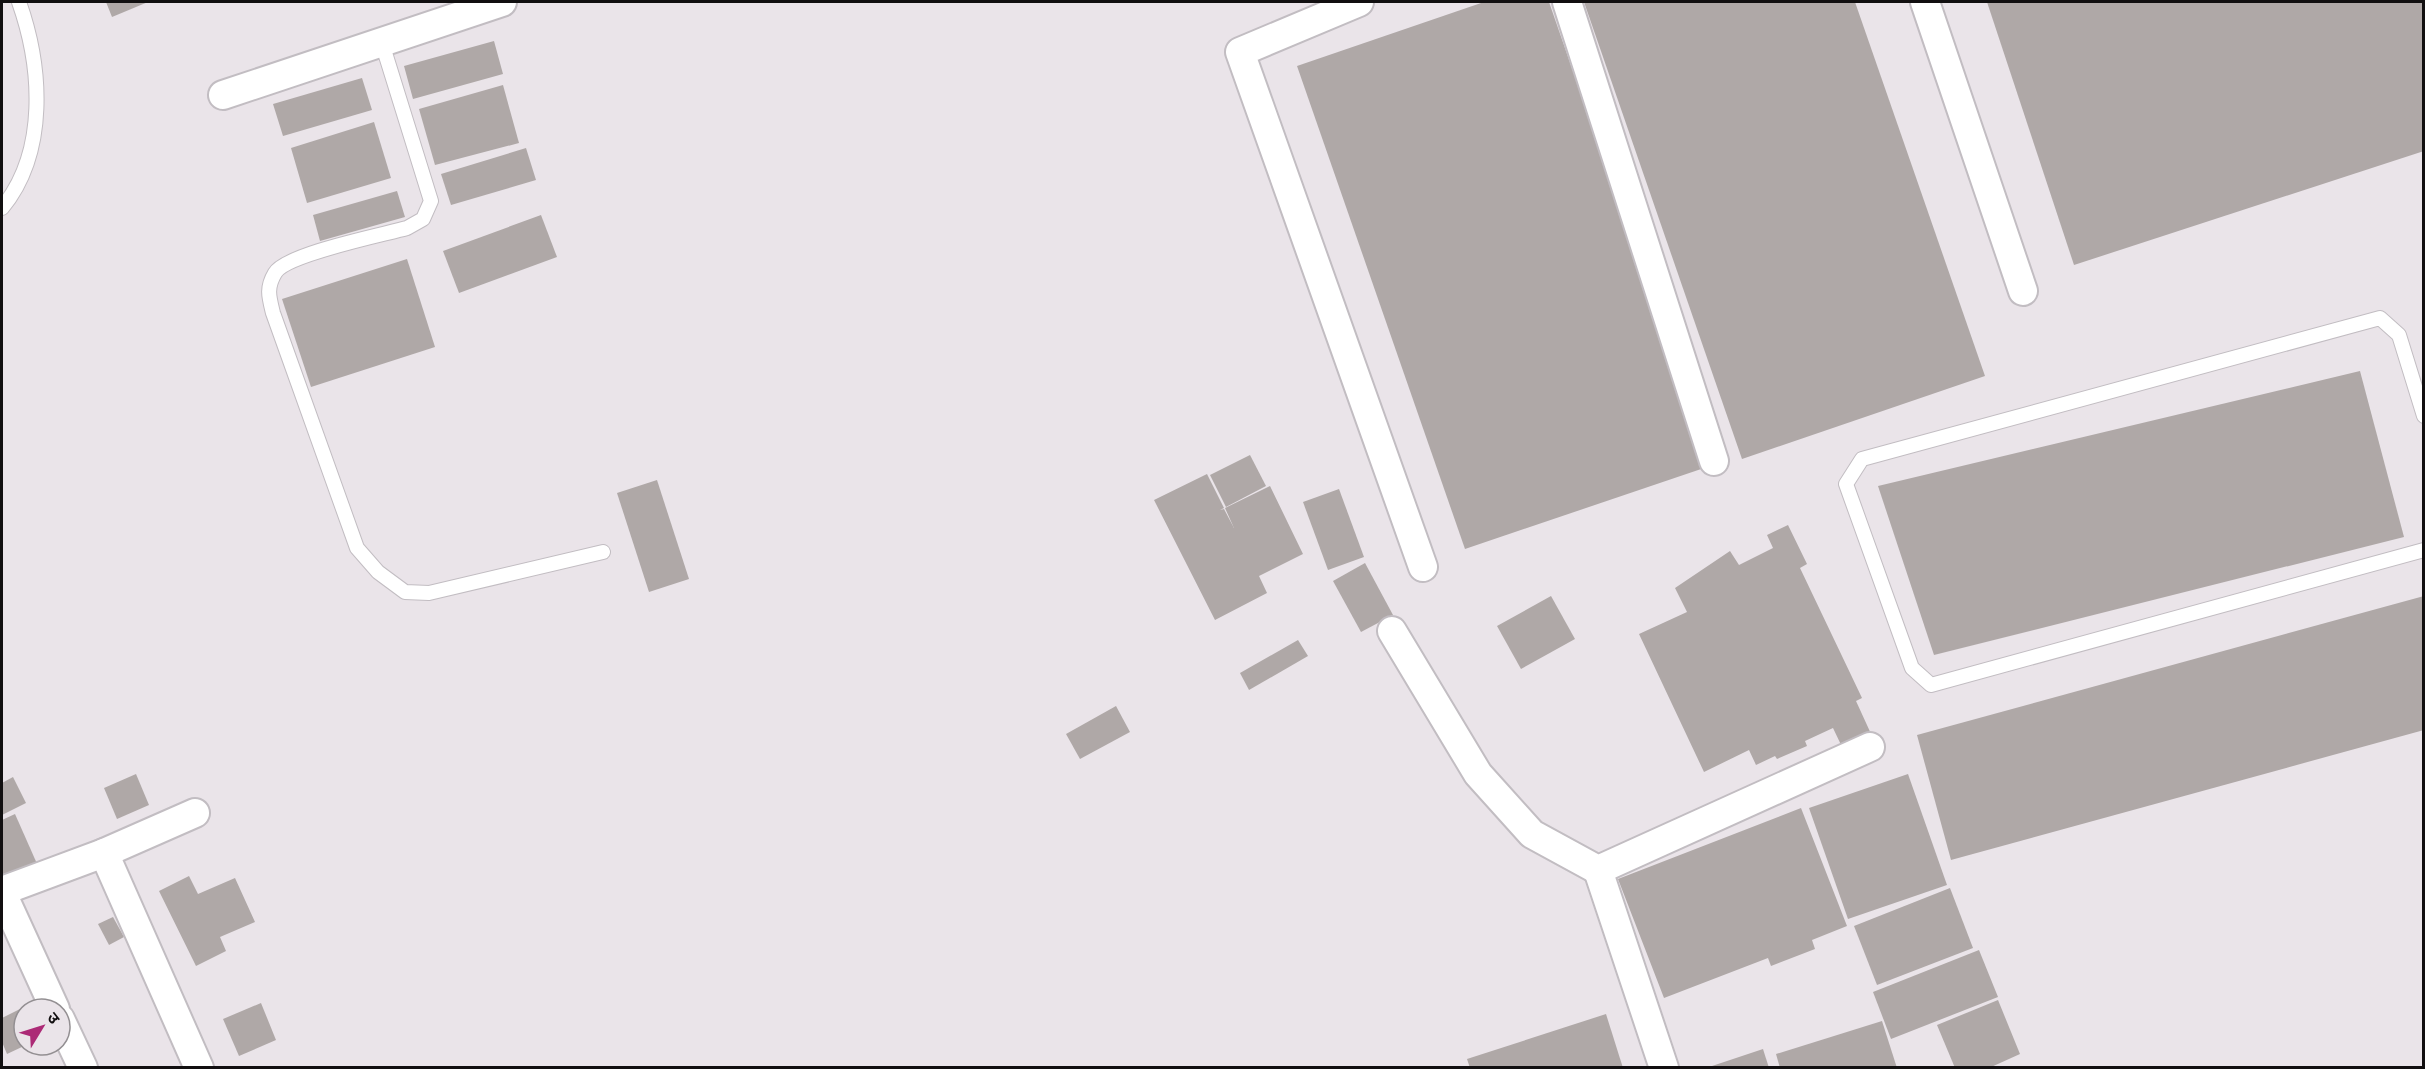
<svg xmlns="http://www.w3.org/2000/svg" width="2425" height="1069" font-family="Roboto,'Noto Sans Devanagari',sans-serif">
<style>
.building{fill:#afa8a7}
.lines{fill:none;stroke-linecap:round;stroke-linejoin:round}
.lane-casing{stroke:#c2bdc2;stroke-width:16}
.street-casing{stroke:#c2bdc2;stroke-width:32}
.lane{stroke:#fff;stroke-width:14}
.street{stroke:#fff;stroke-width:28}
</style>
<rect width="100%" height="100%" fill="#eae4e9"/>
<g class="building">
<path d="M106 2H148L112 17Z"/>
<path d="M1484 2H1549L1710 466 1465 549 1297 66Z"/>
<path d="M1584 2H1855L1985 376 1742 459Z"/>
<path d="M1987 2H2424V151L2074 265Z"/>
<path d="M494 41 503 74 413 99 404 66Z"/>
<path d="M362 78 372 110 283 136 273 104Z"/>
<path d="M503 85 519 143 435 165 419 109Z"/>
<path d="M374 122 391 178 307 203 291 148Z"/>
<path d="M526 148 536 180 451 205 441 174Z"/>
<path d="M397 191 405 217 320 241 313 215Z"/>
<path d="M541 215 557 257 459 293 443 251Z"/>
<path d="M407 259 435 347 311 387 282 299Z"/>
<path d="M2360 371 2404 537 1934 655 1878 486Z"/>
<path d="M1250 455 1266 486 1226 507 1210 475Z"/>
<path d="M1207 474 1224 508 1220 510 1224 509 1234 528 1225 508 1270 486 1303 554 1259 576 1267 593 1215 620 1154 500Z"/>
<path d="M657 480 689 579 649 592 617 493Z"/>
<path d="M1339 489 1364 557 1328 570 1303 502Z"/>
<path d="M1788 525 1807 564 1800 568 1862 698 1856 701 1872 736 1843 749 1833 728 1805 741 1807 746 1777 759 1775 756 1756 765 1749 750 1704 772 1639 634 1687 612 1675 588 1730 551 1739 565 1773 548 1767 535Z"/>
<path d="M1365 563 1393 615 1361 632 1333 581Z"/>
<path d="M1551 596 1575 639 1521 669 1497 626Z"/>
<path d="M2424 596V730L1951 860 1917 735Z"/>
<path d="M1298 640 1308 656 1249 690 1240 673Z"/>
<path d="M1116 706 1130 732 1080 759 1066 734Z"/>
<path d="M136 774 149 805 117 819 104 788Z"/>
<path d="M1908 774 1947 885 1848 919 1809 808Z"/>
<path d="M13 777 26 803 2 815V783Z"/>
<path d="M1801 808 1847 926 1812 940 1815 949 1771 966 1768 958 1664 998 1618 879Z"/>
<path d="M15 814 38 866 2 876V820Z"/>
<path d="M189 876 198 894 235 878 255 922 220 937 226 951 196 966 159 891Z"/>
<path d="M1950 888 1973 948 1877 985 1854 926Z"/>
<path d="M113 917 124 937 109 945 98 924Z"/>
<path d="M1979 950 1998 997 1891 1039 1873 992Z"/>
<path d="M1998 1000 2020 1054 1989 1068H1955L1937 1025Z"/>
<path d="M261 1003 276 1040 239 1056 223 1019Z"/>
<path d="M20 1009 24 1019V1046L7 1054 2 1042V1018Z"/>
<path d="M1606 1014 1623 1068H1470L1467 1059Z"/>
<path d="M1882 1021 1897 1068H1780L1776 1054Z"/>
<path d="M1763 1049 1769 1068H1709V1067Z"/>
</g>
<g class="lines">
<g class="lane-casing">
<g id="lane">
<path d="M382 43 431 201 423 219 407 228C382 235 286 254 275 273 266 288 269 297 273 313L357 548 378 572 405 592 429 593 603 552"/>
<path d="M2 208C48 152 42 67 19 2"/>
<path d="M2424 416 2399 335 2380 318 1862 459 1846 484 1912 668 1931 685 2424 550"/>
</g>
</g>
<g class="street-casing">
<g id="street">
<path d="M1359 2 1240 52 1423 567"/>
<path d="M1567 2 1714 461"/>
<path d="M1925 2 2023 291"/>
<path d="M223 95 502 2"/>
<path d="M1392 631 1478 774 1532 834 1598 870 1870 747"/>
<path d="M104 853 199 1068"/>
<path d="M1598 870 1664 1068"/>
<path d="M2 891 104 853 195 813"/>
<path d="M2 893 55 1009"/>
<path d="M60 1019 83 1068"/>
</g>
</g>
<use href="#lane" class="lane"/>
<use href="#street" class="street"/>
</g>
<rect width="2425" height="1069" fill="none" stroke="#110f10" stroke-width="6"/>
<g transform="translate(42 1027) rotate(52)"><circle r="28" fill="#eae4e9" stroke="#938f92" stroke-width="1.5"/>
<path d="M0-4.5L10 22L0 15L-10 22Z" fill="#ac2a76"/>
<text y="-9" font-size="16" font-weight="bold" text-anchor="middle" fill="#110f10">उ</text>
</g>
</svg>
